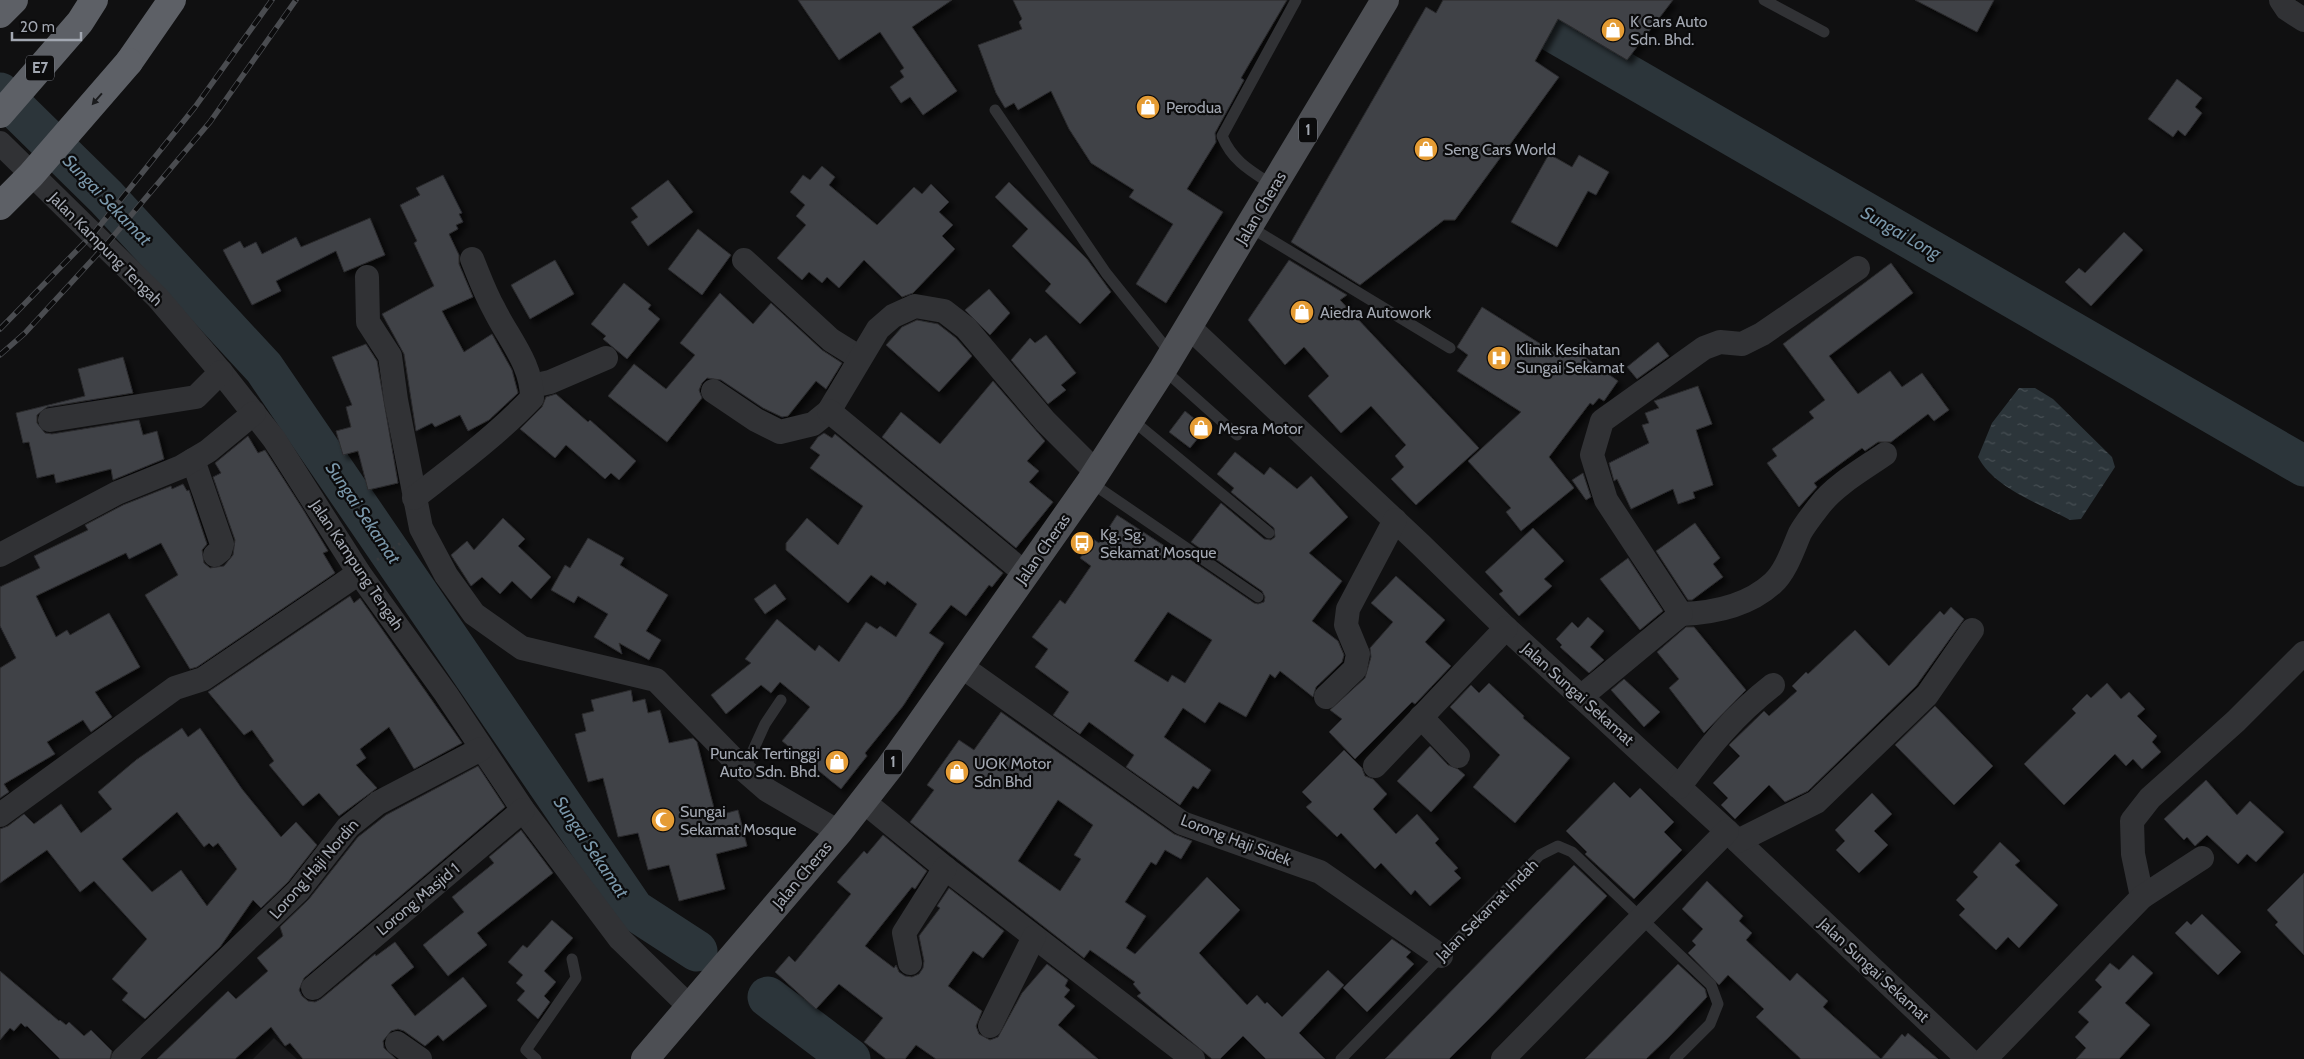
<svg xmlns="http://www.w3.org/2000/svg" width="2304" height="1059" font-family="Cabin,sans-serif">
<style>
.built{fill:#1c1c1e}
.water{fill:url(#water-ripples)}
.lines{fill:none;stroke-linecap:round;stroke-linejoin:round}
.river{stroke:#2c353a;stroke-width:41}
.building{fill:#414347;stroke:#2a2a2d;fill-rule:evenodd;filter:url(#shadow)}
.path{stroke:#37393c;stroke-width:3;stroke-dasharray:2.5 4;stroke-linecap:butt}
.lane{stroke:#313235;stroke-width:11}
.street{stroke:#313235;stroke-width:24}
.primary{stroke:#4d4f54;stroke-width:28}
.highway{stroke:#5d6066;stroke-width:28}
.rail-casing{stroke:#4a4c50;stroke-width:5.5}
.rail{stroke:#0b0b0c;stroke-width:4;stroke-dasharray:11;stroke-linecap:butt}
.highway-bridge{stroke:#5d6066;stroke-width:28}
.oneway{fill:#1b1c1e}
.labels{text-anchor:middle;dominant-baseline:central;stroke-width:4.5;stroke-linejoin:round;paint-order:stroke}
.shield{fill:#0b0b0c;stroke:#757880;stroke-width:1}
.shield-label{font-size:15px;font-weight:bold;fill:#a2a7b1}
.poi-label{font-size:16px;fill:#a2a7b1;stroke:#0b0b0c;text-anchor:start}
.street-label{font-size:16px;fill:#a2a7b1;stroke:#0b0b0c}
.water-label{font-size:18px;font-style:italic;fill:#7a97aa;stroke:#0b0b0c}
</style>
<defs>
<pattern id="water-ripples" width="26" height="14" patternUnits="userSpaceOnUse" patternTransform="scale(1.25)"><rect width="26" height="14" fill="#2c353a"/><path d="M2 4q2-2 4 0t4 0M15 11q2-2 4 0t4 0" fill="none" stroke="#474f54"/></pattern>
<filter id="shadow"><feDropShadow dx="4.5" dy="4.5" stdDeviation="2.5" flood-color="#0009"/></filter>
</defs>
<rect width="100%" height="100%" fill="#101011"/>
<path class="built" d="M274 1038 297 1059H253Z"/>
<path class="water" d="M2019 388H2035L2053 399 2112 457 2115 467 2081 519 2070 520C2039 503 1995 489 1978 457L1992 423Z"/>
<g class="lines">
<g class="river">
<path d="M1498 0 2304 466"/>
<path d="M0 93 106 197 264 368 634 910 697 951"/>
<path d="M768 997 850 1059"/>
</g>
</g>
<g class="building">
<path d="M798 0H952L912 27 957 91 923 115 910 97 901 103 890 87 904 77 900 71 904 68 880 32 839 60Z"/>
<path d="M1013 0H1287L1241 78 1244 80 1215 133 1216 142 1187 189 1223 212 1166 303 1136 284 1173 224 1129 197 1134 190 1091 163 1069 129 1051 91 1018 110 1014 103 1005 108 996 93 978 45 1022 29 1019 22 1022 19Z"/>
<path d="M1443 0H1673L1627 60 1558 19 1535 61 1559 77 1455 220H1444L1360 285 1291 242 1426 7 1436 13Z"/>
<path d="M1915 0H1994L1977 32Z"/>
<path d="M2177 79 2202 98 2195 107 2202 113 2185 136 2178 130 2173 137 2148 119Z"/>
<path d="M1549 154 1572 167 1579 155 1609 172 1596 195 1588 191 1557 247 1511 222Z"/>
<path d="M822 166 835 177 829 185 877 225 914 187 922 194 931 184 949 202 939 212 953 225 942 236 955 249 913 293 902 297 864 260 839 288 827 277 822 283 809 272 802 280 777 258 806 225 796 216 805 205 790 192 803 175 810 180Z"/>
<path d="M443 175 462 213 459 214 463 222 456 225 458 229 449 234 459 255V264L473 297 442 311 464 352 492 334 512 370 518 393 489 420 468 431 460 415 435 427 432 423 416 431 404 354 382 314 434 286 414 243 417 241 400 205 420 195 416 188Z"/>
<path d="M668 180 693 212 648 246 631 222 638 217 631 208Z"/>
<path d="M1009 182 1087 259 1111 292 1080 324 1045 291 1051 284 1012 246 1028 229 995 197Z"/>
<path d="M370 218 385 255 344 272 336 251 276 281 281 291 252 305 223 250 240 241 244 248 256 242 262 254 296 237 301 247Z"/>
<path d="M698 229 731 255 702 295 668 269Z"/>
<path d="M2124 232 2143 250 2091 306 2065 282 2079 268 2085 273Z"/>
<path d="M555 260 574 294 530 319 511 285Z"/>
<path d="M1289 260 1347 295 1340 300 1479 448 1416 505 1391 479 1404 467 1395 456 1406 445 1371 406 1341 433 1308 396 1329 376 1304 347 1285 365 1248 320Z"/>
<path d="M1891 263 1913 293 1829 356 1858 394 1890 371 1902 387 1922 373 1949 410 1934 421 1928 414 1891 442H1878L1865 451 1862 448 1814 483 1817 487 1799 507 1767 463 1777 456 1772 449 1814 418 1809 412 1825 400 1783 344Z"/>
<path d="M624 283 651 305 648 309 660 319 627 359 603 339 606 336 591 324Z"/>
<path d="M989 289 1010 313 990 335 965 310Z"/>
<path d="M720 293 753 324 771 303 822 350 842 363 826 389 816 381 788 416 782 417 763 408 721 380 707 378 702 383 699 390 702 398 667 442 608 396 634 364 666 389 695 355 680 343Z"/>
<path d="M1482 307 1563 358 1571 347 1618 381 1604 401 1599 398 1593 405 1590 403 1549 457 1574 488 1521 531 1506 512 1511 508 1468 461 1521 412 1457 371 1468 355 1457 347Z"/>
<path d="M917 320 938 324 956 338 972 356 939 392 886 345 902 327Z"/>
<path d="M1046 335 1076 373 1061 385 1066 390 1048 404 1011 360 1030 338 1035 343Z"/>
<path d="M1658 342 1669 356 1637 379 1627 367Z"/>
<path d="M366 344 377 361 398 483 368 490 358 451 343 455 336 431 351 427 346 407 352 405 332 357Z"/>
<path d="M123 357 133 393 47 407 37 415V423L45 433 52 434 139 420 143 435 157 431 164 459 113 480 111 469 56 483 54 474 37 478 29 442 23 443 16 413 85 396 78 369Z"/>
<path d="M993 381 1045 441 1027 461 1039 471 1029 482 1053 502 1016 548 882 437 901 412 940 444Z"/>
<path d="M1698 386 1712 424 1696 430 1713 485 1693 492 1695 498 1678 504 1673 489 1631 509 1617 479 1614 481 1609 463 1649 443 1642 425 1649 423 1645 413 1659 408 1654 401Z"/>
<path d="M556 394 588 422 590 420 636 461 619 480 611 473 605 479 566 445 555 458 520 429 542 407 546 397Z"/>
<path d="M1185 411 1206 428 1190 448 1169 432Z"/>
<path d="M824 433 832 438 835 434 1003 573 992 587 989 585 966 616 951 605 929 633 944 643 903 706 865 753 867 756 841 789 782 741 810 707 780 682 771 693 761 685 726 714 711 695 751 663 745 659 777 619 815 651 819 645 839 662 866 622 877 629 880 626 896 637 917 604 887 581 885 585 871 575 848 603 786 550V543L807 518 838 545 863 506 810 468 820 455 810 448 818 437Z"/>
<path d="M248 436 258 453 265 450 304 511 328 551 323 553 335 573 197 667 190 669 145 595 178 575 161 543 129 559 126 553 36 596 56 637 67 630 70 635 109 613 140 667 95 692 112 717 91 732 83 720 47 742 55 754 4 784 9 792 0 798V668L16 658 0 626V587L40 568 34 556 88 530 85 525 123 505 171 486 172 489 183 484 187 491 189 490 207 544 202 550 204 563 210 568 224 566 233 555 235 540 213 477 221 473 215 463Z"/>
<path d="M1235 452 1264 475 1270 467 1297 489 1311 476 1348 517 1309 553 1342 581 1312 621 1338 641 1344 655 1342 662 1316 687 1313 697 1280 671 1275 678 1270 674 1246 717 1219 702 1205 723 1183 708 1164 737 1211 770 1198 789 1193 786 1180 805 1126 767 1134 755 1089 722 1080 734 1053 715 1069 692 1035 667 1048 649 1032 637 1060 600 1065 604 1091 566 1080 558 1093 539 1099 543 1117 515 1180 556 1182 554 1254 603 1258 604 1264 602 1265 597 1262 591 1191 542 1221 503 1264 539 1271 540 1275 537 1274 528 1231 492 1234 488 1217 474ZM1168 612 1212 640 1185 683 1172 675 1168 682 1134 661Z"/>
<path d="M1583 473 1591 497 1586 500 1572 480Z"/>
<path d="M503 518 525 539 518 546 551 577 531 599 512 581 500 594 482 577 471 586 451 555 467 541 474 550Z"/>
<path d="M1695 523 1720 558 1713 564 1723 577 1692 600H1688L1656 551Z"/>
<path d="M1533 528 1564 561 1544 579 1552 586 1519 616 1499 594 1503 591 1485 572Z"/>
<path d="M588 538 624 558 620 565 668 595 646 631 661 640 649 660 619 643 622 654 594 637 608 614 578 596 574 603 551 590 565 565 570 568Z"/>
<path d="M1628 558 1663 611 1640 630 1600 579Z"/>
<path d="M1396 576 1445 620 1425 642 1451 666 1415 704 1412 702 1355 759 1329 732 1342 719 1330 710 1365 678 1371 657 1370 648 1393 622 1371 603Z"/>
<path d="M775 584 786 599 765 614 754 599Z"/>
<path d="M350 596 354 603 360 598 462 743 414 769 389 727 360 749 366 758 356 765 377 788 339 816 319 793 303 806 269 765 274 761 252 730 244 735 208 692Z"/>
<path d="M1951 607 1964 619 1916 686 1808 791 1785 802 1769 785 1735 819 1721 805 1728 798 1713 783 1740 756 1729 745 1764 711 1769 716 1797 691 1792 686 1806 672 1808 674 1855 630 1889 666 1940 611 1944 615Z"/>
<path d="M1588 617 1604 631 1590 647 1604 660 1589 673 1560 647 1562 645 1556 639 1572 622 1578 628Z"/>
<path d="M1686 627H1694L1746 690 1704 733 1669 688 1679 679 1657 652Z"/>
<path d="M1624 679 1660 712 1644 727 1611 690Z"/>
<path d="M1489 683 1524 716 1523 718 1570 758 1515 823 1473 787 1500 755 1450 707 1471 685 1479 693Z"/>
<path d="M2107 683 2121 699 2129 692 2145 709 2137 716 2157 736 2152 742 2161 752 2142 769 2133 759 2126 766 2115 754 2064 805 2024 764 2076 713 2072 709 2087 694 2091 698Z"/>
<path d="M631 690 633 702 645 699 648 713 660 710 669 743 693 738 697 742 716 816 738 810 747 846 716 854 725 889 679 901 669 865 648 870 638 833 618 837 603 778 588 782 575 734 586 731 582 714 594 711 591 700Z"/>
<path d="M1935 706 1993 766 1954 805 1895 745Z"/>
<path d="M1001 712 1174 834 1192 841 1181 859 1165 850 1156 865 1151 862 1125 902 1146 916 1126 948 1135 954 1207 877 1240 910 1199 953 1247 1005 1257 995 1265 1004 1267 1002 1282 1017 1328 970 1344 985 1299 1033 1325 1059H1266L1243 1036 1220 1059H1212L1137 996 1141 993 1133 984 1135 982 1090 950 1084 958 910 822 934 790 927 785 959 740 974 750ZM1058 800 1093 825 1074 855 1081 859 1060 891 1018 861Z"/>
<path d="M182 728 188 737 200 728 242 789 281 837 296 822 317 845 288 882 261 908 253 900 220 947 145 1019 122 1000 128 993 112 979 147 939 94 881 80 892 47 850 0 883V829L8 826 24 814 34 824 61 804 81 833 112 809 98 792 136 760ZM177 812 204 847 209 843 213 847 218 843 237 869 207 906 181 870 152 892 122 859Z"/>
<path d="M1430 746 1448 765 1458 769 1465 775 1431 812 1397 781Z"/>
<path d="M1344 750 1362 768 1365 776 1373 779 1387 794 1373 809 1396 834 1417 814 1439 839 1435 843 1458 868 1454 871 1461 878 1430 906 1415 890 1411 895 1381 863 1375 869 1341 833 1337 837 1306 807 1312 802 1302 792Z"/>
<path d="M478 766 505 807 304 978 299 990 302 996 308 1001 315 1002 321 999 375 954 376 956 395 942 414 967 391 985 415 1016 463 977 487 1006 443 1041 438 1035 425 1046 404 1031 398 1029 391 1031 383 1041 384 1048 396 1059H303L290 1043 285 1046 271 1027 235 1059H157L228 991 236 999 268 971 257 958 283 936 280 927 309 899 358 837 386 815Z"/>
<path d="M2206 780 2237 815 2250 801 2284 832 2256 862 2247 854 2238 864 2207 835 2195 846 2187 837 2184 840 2164 819Z"/>
<path d="M1614 782 1630 798 1640 788 1674 822 1664 832 1682 850 1634 899 1585 854 1587 852 1566 831Z"/>
<path d="M1872 793 1892 814 1874 831 1888 845 1859 873 1836 850 1845 841 1835 830Z"/>
<path d="M521 830 553 873 477 933 487 945 448 976 423 945 464 912 452 897 494 863 489 857Z"/>
<path d="M883 835 927 871 915 889 912 887 865 946 894 968 896 965 899 972 905 976 912 977 919 974 923 968 924 961 919 936 940 908 937 906 949 888 1004 931 983 958 973 951 948 986 982 1011 976 1026 979 1034 990 1040 998 1037 1022 993 1047 964 1068 980 1065 986 1070 990 1064 997 1075 1006 1058 1025 1098 1059H936L916 1045 905 1059H886L864 1042 883 1018 839 984 816 1009 775 972 789 956 795 962 851 894 837 882 864 851 867 854Z"/>
<path d="M2000 842 2020 861 2015 865 2058 905 2019 948 2008 937 1996 950 1959 915 1965 909 1956 900 1978 877 1973 872Z"/>
<path d="M1574 865 1607 896 1489 1019 1449 1059H1385Z"/>
<path d="M2304 873V955L2275 925 2278 922 2267 910Z"/>
<path d="M1707 881 1743 916 1739 921 1752 933 1746 940 1790 981 1797 973 1828 1001 1823 1007 1881 1059 1902 1034 1905 1037 1908 1033 1938 1059H1801L1756 1017 1764 1009 1728 975 1719 985 1688 953 1696 945 1692 941 1703 929 1682 909Z"/>
<path d="M2202 914 2241 952 2218 975 2175 933 2187 921 2191 925Z"/>
<path d="M552 920 573 938 544 971 556 982 544 996 550 1002 538 1019 517 1000 525 991 516 983 523 975 508 962 523 945 527 948Z"/>
<path d="M1392 939 1411 952 1406 957 1414 964 1367 1012 1343 988Z"/>
<path d="M2133 955 2153 973 2125 1003 2150 1025 2119 1059H2076L2086 1048 2075 1037 2089 1022 2078 1012 2102 987 2095 980 2110 963 2119 970Z"/>
<path d="M1678 964 1705 989 1707 997 1669 1037 1646 1059H1585Z"/>
<path d="M0 971 59 1021 60 1020 66 1025 69 1022 84 1036 91 1030 112 1051 110 1059H60L27 1026 25 1027 21 1023 14 1031 10 1028 0 1040Z"/>
</g>
<g class="lines">
<path class="path" d="M377 560 402 542"/>
<g class="lane">
<path d="M1764 0 1824 32"/>
<path d="M995 110 1106 273 1171 354"/>
<path d="M1274 186C1251 171 1233 162 1222 136L1296 0"/>
<path d="M1250 227 1450 348"/>
<path d="M1163 369 1237 435"/>
<path d="M1131 419 1269 533"/>
<path d="M1090 482 1258 597"/>
<path d="M744 770 765 724 781 700"/>
<path d="M536 1059 526 1050 576 978 572 959"/>
<path d="M1341 1059 1540 855 1558 846 1572 852 1711 985 1718 1004 1710 1024 1675 1059"/>
</g>
<g class="street">
<path d="M2281 0 2287 9 2304 20"/>
<path d="M0 143 158 298 221 372 274 439 359 573 446 694 523 810 620 939 690 1007"/>
<path d="M744 260 831 340 860 358"/>
<path d="M367 277 368 322 390 356 396 400 421 528 446 575 474 614 522 648 656 680 744 770 767 790 839 832"/>
<path d="M1189 327 1420 544 1506 628 1727 831 1968 1059"/>
<path d="M532 386 550 382 606 358"/>
<path d="M713 391 756 420 780 432 813 424 829 411 878 329 893 316 915 306 944 311 966 328 1045 421 1097 473"/>
<path d="M829 411 1026 574"/>
<path d="M50 420 196 397 221 372"/>
<path d="M193 460 222 544 220 551 215 555"/>
<path d="M414 498C455 466 496 436 532 398 532 364 508 338 494 309 485 293 479 276 472 259"/>
<path d="M0 555 117 493 181 467 208 451 254 413"/>
<path d="M1681 614C1713 613 1748 606 1773 583 1786 571 1793 549 1800 533 1805 524 1813 514 1820 505 1835 485 1865 468 1885 454"/>
<path d="M961 666 1182 823 1320 872 1441 956"/>
<path d="M1582 696 1681 614 1606 500 1592 455 1602 421 1704 348 1720 342 1742 344 1762 334 1858 268"/>
<path d="M1326 697 1355 669 1358 654 1346 625 1348 609 1395 520"/>
<path d="M1421 717 1458 756"/>
<path d="M1375 766 1506 628"/>
<path d="M1679 787C1710 746 1732 717 1773 685"/>
<path d="M863 801 945 868 1193 1059"/>
<path d="M0 815 175 688 203 679 359 573"/>
<path d="M1738 841 1816 802 1927 695 1972 630"/>
<path d="M2142 897 2133 854 2132 821 2150 798 2236 721 2304 653"/>
<path d="M910 963 904 933 945 868"/>
<path d="M313 988 523 810"/>
<path d="M990 1026 1034 937"/>
<path d="M397 1043 420 1059"/>
<path d="M123 1059 298 891 348 827 378 803 481 749"/>
<path d="M1503 1059 1727 831"/>
<path d="M1985 1059 2142 897 2202 858"/>
</g>
<path class="primary" d="M645 1059 839 832 889 768 1090 482 1163 369 1385 0"/>
<g class="highway">
<path d="M0 14 14 0"/>
<path d="M129 62 172 0"/>
<path d="M0 114 80 22 94 0"/>
</g>
<g class="rail-casing">
<g id="rail">
<path d="M0 329 94 233 195 107 272 0"/>
<path d="M0 355 25 333 105 246 210 122 296 0"/>
</g>
</g>
<use href="#rail" class="rail"/>
<path class="highway-bridge" d="M0 206 31 175 129 62"/>
</g>
<defs><path id="oneway-solid" d="M-6-.8H1V-3.2L6.5 0L1 3.2V.8H-6Z" transform="scale(1.25)"/></defs>
<use class="oneway" href="#oneway-solid" transform="translate(97 99) rotate(131)"/>
<defs>
<g id="shop-disc" transform="scale(1.25)"><circle r="9.5" fill="#e59c34" stroke="#0b0b0c"/><path d="M-5-2.5h2.3a2.7 3.5 0 0 1 5.4 0H5L5.5 6h-11ZM-1.5-2.5h3a1.5 2.3 0 0 0-3 0Z" fill="#fff"/></g>
<g id="hospital-disc" transform="scale(1.25)"><circle r="9.5" fill="#e59c34" stroke="#0b0b0c"/><path d="M-5-5h3v3.5h4V-5h3V5h-3V1.5h-4V5h-3Z" fill="#fff"/></g>
<g id="bus-disc" transform="scale(1.25)"><circle r="9.5" fill="#e59c34" stroke="#0b0b0c"/><path d="M-5-6H5V4H4V6H2V4H-2V6H-4V4H-5ZM-3.5-4V0h7V-4ZM-3.5 1.2v1.5H-2V1.2ZM2 1.2v1.5H3.5V1.2Z" fill="#fff"/></g>
<g id="mosque-disc" transform="scale(1.25)"><circle r="9.5" fill="#e59c34" stroke="#0b0b0c"/><path d="M3.5-4.9A6 6 0 1 0 3.5 4.9A5 5 0 1 1 3.5-4.9Z" fill="#fff"/></g>
</defs>
<g fill-rule="evenodd">
<use href="#shop-disc" x="1613" y="30"/>
<use href="#shop-disc" x="1148" y="107"/>
<use href="#shop-disc" x="1426" y="149"/>
<use href="#shop-disc" x="1302" y="312"/>
<use href="#hospital-disc" x="1499" y="358"/>
<use href="#shop-disc" x="1201" y="428"/>
<use href="#bus-disc" x="1082" y="543"/>
<use href="#shop-disc" x="837" y="762"/>
<use href="#shop-disc" x="957" y="772"/>
<use href="#mosque-disc" x="663" y="820"/>
</g>
<g class="labels">
<g class="shield">
<rect x="26" y="55.5" width="28" height="25" rx="4"/>
<rect x="1299" y="117.5" width="18" height="25" rx="4"/>
<rect x="884" y="749.5" width="18" height="25" rx="4"/>
</g>
<g class="shield-label">
<text x="40" y="68">E7</text>
<text x="1308" y="130">1</text>
<text x="893" y="762">1</text>
</g>
<g class="poi-label">
<text x="1630" y="21">K Cars Auto<tspan x="1630" dy="18">Sdn. Bhd.</tspan></text>
<text x="1166" y="107">Perodua</text>
<text x="1444" y="149">Seng Cars World</text>
<text x="1320" y="312">Aiedra Autowork</text>
<text x="1516" y="349">Klinik Kesihatan<tspan x="1516" dy="18">Sungai Sekamat</tspan></text>
<text x="1218" y="428">Mesra Motor</text>
<text x="1100" y="534">Kg. Sg.<tspan x="1100" dy="18">Sekamat Mosque</tspan></text>
<text x="820" y="753" text-anchor="end">Puncak Tertinggi<tspan x="820" dy="18">Auto Sdn. Bhd.</tspan></text>
<text x="974" y="763">UOK Motor<tspan x="974" dy="18">Sdn Bhd</tspan></text>
<text x="680" y="811">Sungai<tspan x="680" dy="18">Sekamat Mosque</tspan></text>
</g>
<g class="street-label">
<text transform="translate(1261 208) rotate(-59)">Jalan Cheras</text>
<text transform="translate(106 249) rotate(45)">Jalan Kampung Tengah</text>
<text transform="translate(1043 549) rotate(-55)">Jalan Cheras</text>
<text transform="translate(357 565) rotate(56)">Jalan Kampung Tengah</text>
<text transform="translate(1578 694) rotate(42)">Jalan Sungai Sekamat</text>
<text transform="translate(1236 840) rotate(21)">Lorong Haji Sidek</text>
<text transform="translate(314 869) rotate(-49)">Lorong Haji Nordin</text>
<text transform="translate(802 875) rotate(-50)">Jalan Cheras</text>
<text transform="translate(418 899) rotate(-40)">Lorong Masjid 1</text>
<text transform="translate(1487 910) rotate(-45)">Jalan Sekamat Indah</text>
<text transform="translate(1874 970) rotate(43)">Jalan Sungai Sekamat</text>
</g>
<g class="water-label">
<text transform="translate(107 200) rotate(46)">Sungai Sekamat</text>
<text transform="translate(1901 233) rotate(30)">Sungai Long</text>
<text transform="translate(363 513) rotate(56)">Sungai Sekamat</text>
<text transform="translate(591 847) rotate(56)">Sungai Sekamat</text>
</g>
</g>
<path d="M12 32v8h69v-8" fill="none" stroke="#a2a7b1" stroke-width="2.5"/>
<text x="20" y="32" font-size="15" fill="#a2a7b1" stroke="#0b0b0c" stroke-width="4" paint-order="stroke">20 m</text>
</svg>
